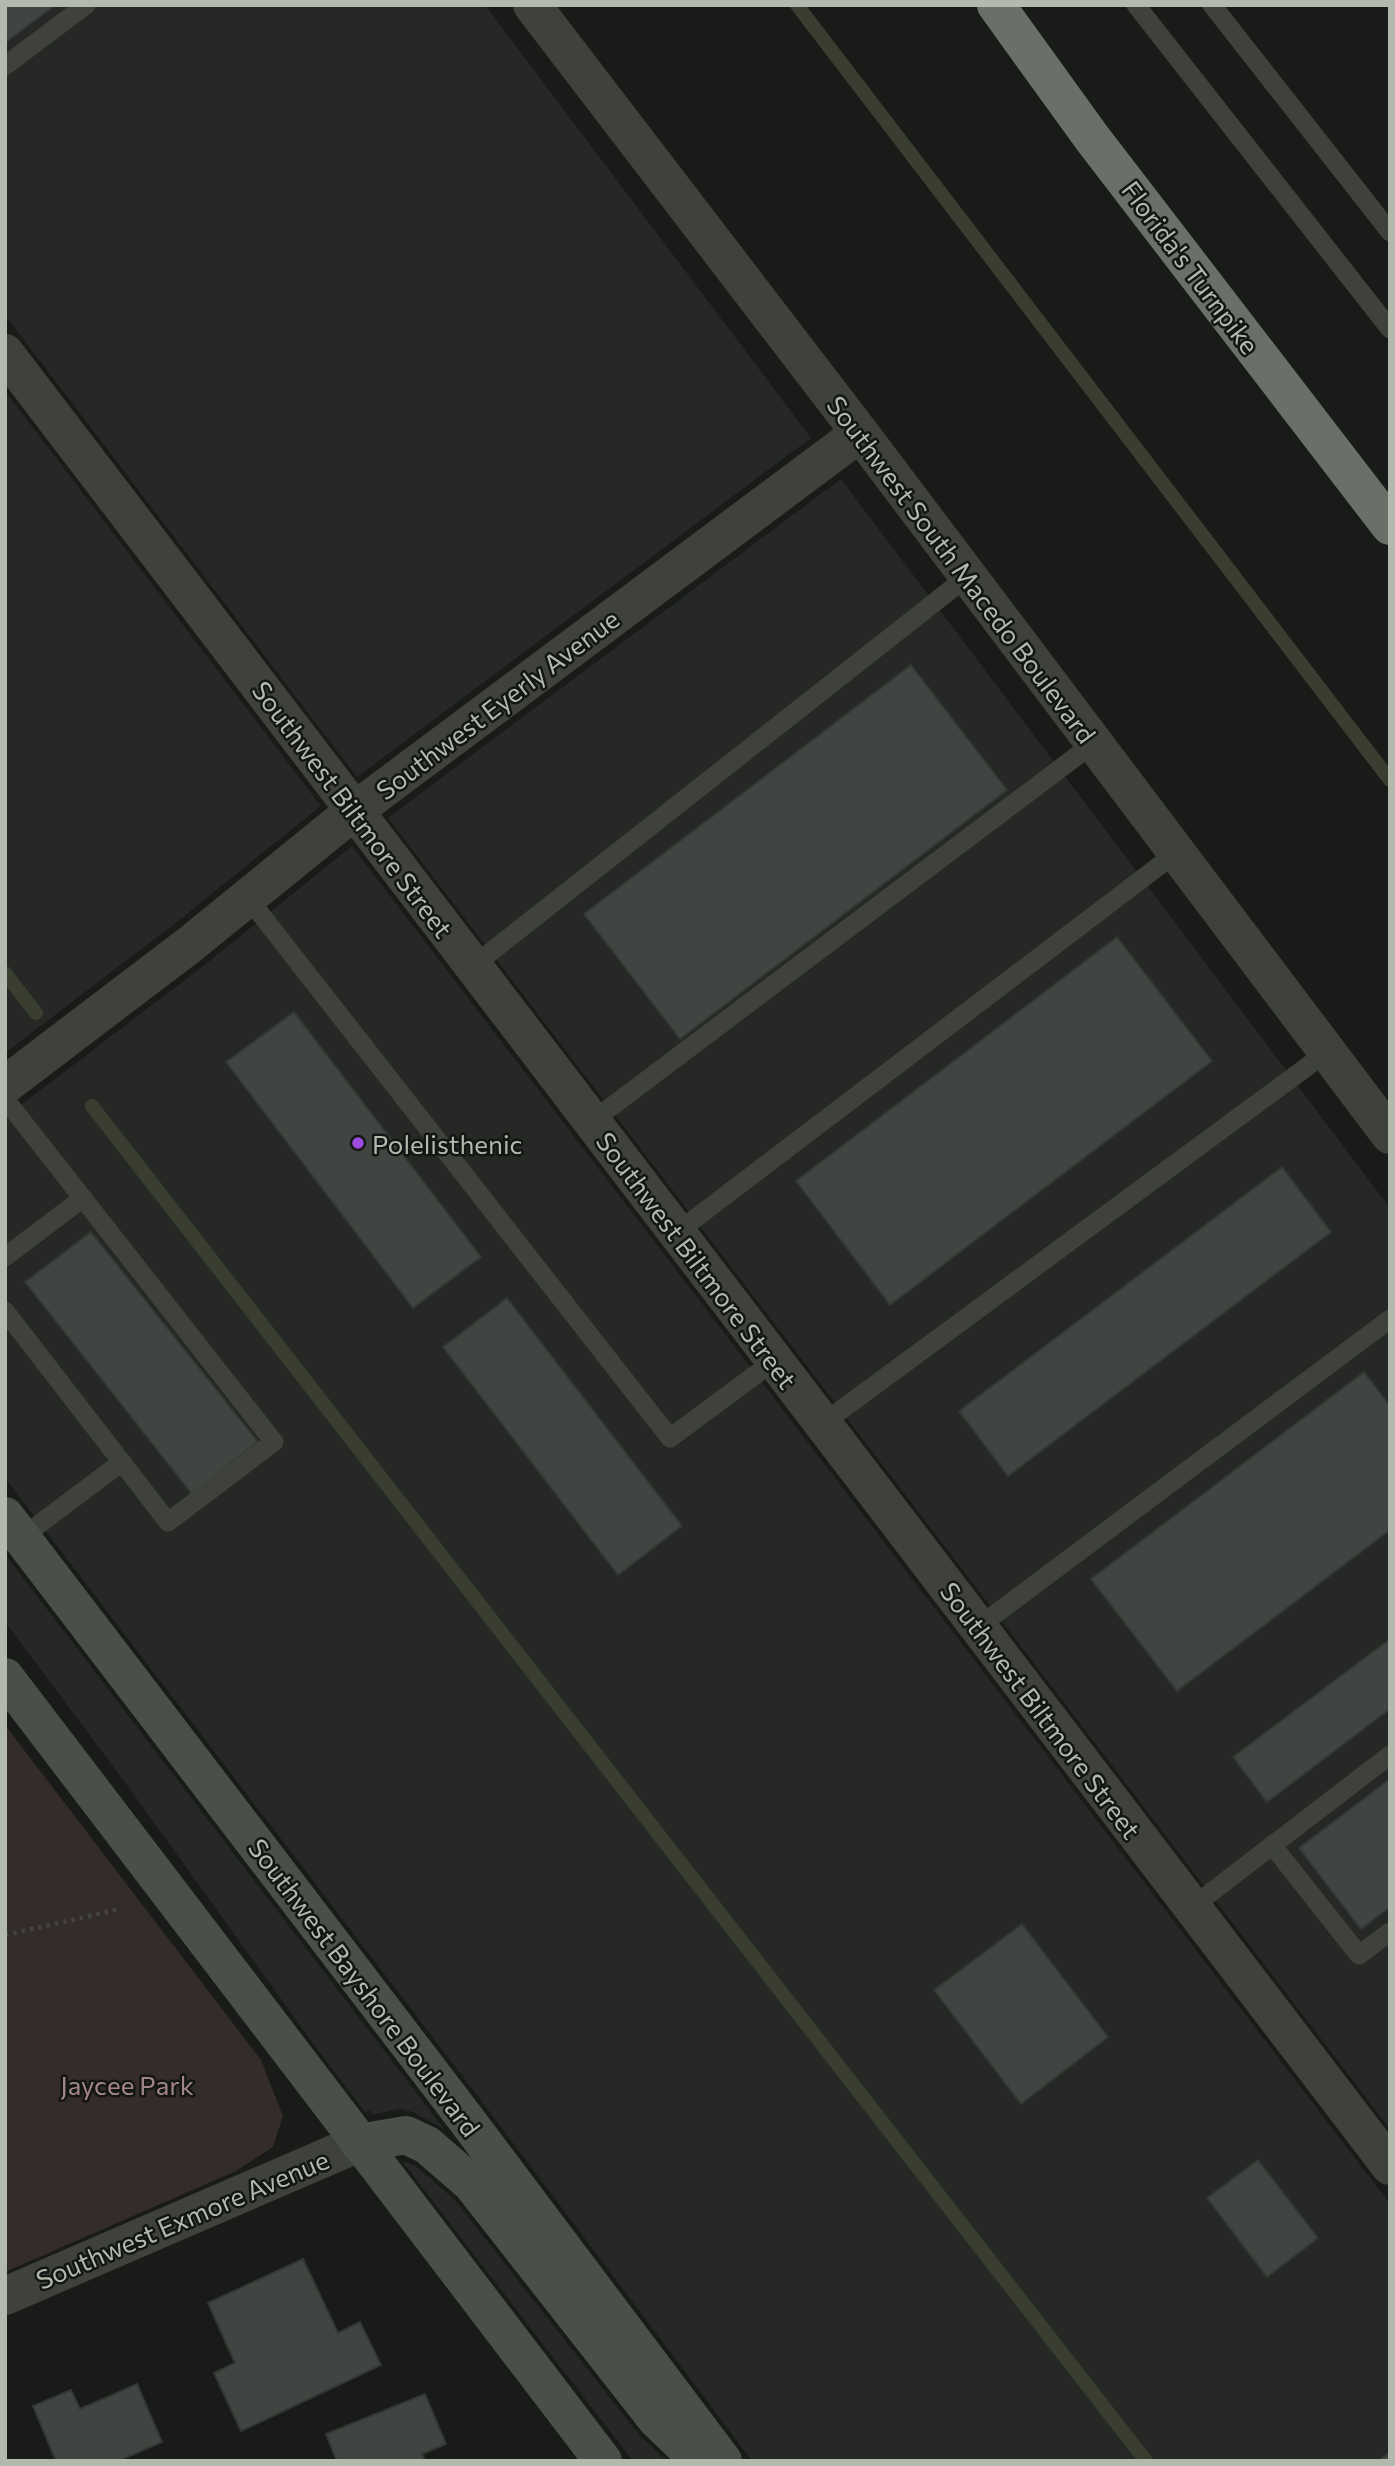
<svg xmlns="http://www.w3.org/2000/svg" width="1395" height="2466" font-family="Commissioner,sans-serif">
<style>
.built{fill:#252825}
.green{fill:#342c2b}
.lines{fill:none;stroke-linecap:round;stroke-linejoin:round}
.stream{stroke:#393e30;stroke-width:14}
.building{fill:#414541;stroke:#343733;stroke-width:2}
.path{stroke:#434640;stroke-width:4.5;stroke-dasharray:3.5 5;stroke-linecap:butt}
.service{stroke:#3e413c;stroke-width:19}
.minor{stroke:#3e413c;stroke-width:38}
.secondary{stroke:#4b4f49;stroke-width:38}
.motorway{stroke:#6a7067;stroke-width:38}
.poi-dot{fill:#9e4ce0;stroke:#141614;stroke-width:2.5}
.labels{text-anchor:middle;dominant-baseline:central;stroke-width:5;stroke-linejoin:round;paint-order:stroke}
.street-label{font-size:26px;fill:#b2b9ad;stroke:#141614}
.poi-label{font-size:26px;fill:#b2b9ad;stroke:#141614;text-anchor:start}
.park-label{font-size:26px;fill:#a28687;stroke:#141614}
</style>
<rect width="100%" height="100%" fill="#191b19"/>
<g class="built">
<path d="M5 5H485L811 438 357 777 5 315Z"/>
<path d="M5 391 321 806 173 925 5 1053Z"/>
<path d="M841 479 1390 1208V2129L388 818Z"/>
<path d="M352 846 1390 2204V2461H752L480 2099 5 1478V1117L202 967Z"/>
<path d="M5 1554 444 2129 413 2112 400 2109 372 2115 370 2110 365 2112 317 2049 124 1781 5 1622Z"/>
<path d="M402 2161 416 2166 455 2200 640 2436 667 2461H633Z"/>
</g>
<path class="green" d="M5 1725 261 2060 283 2116 273 2147 236 2171 5 2272Z"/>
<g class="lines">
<g class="stream">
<path d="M797 5 1390 780"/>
<path d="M5 973 36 1013"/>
<path d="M92 1106 1146 2461"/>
</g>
</g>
<g class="building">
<path d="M5 5H55L5 43Z"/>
<path d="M911 665 1007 790 680 1039 584 914Z"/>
<path d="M1117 937 1212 1061 890 1305 796 1181Z"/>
<path d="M294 1012 481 1257 413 1308 226 1062Z"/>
<path d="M1282 1167 1331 1232 1008 1476 959 1411Z"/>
<path d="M91 1232 258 1442 192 1494 25 1282Z"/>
<path d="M507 1298 682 1526 618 1575 443 1347Z"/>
<path d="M1364 1372 1390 1406V1530L1177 1691 1091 1579Z"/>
<path d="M1390 1639V1709L1267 1802 1233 1757Z"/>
<path d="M1390 1779V1907L1361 1929 1299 1848Z"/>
<path d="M1022 1924 1108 2037 1021 2104 934 1990Z"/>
<path d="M1258 2160 1318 2238 1267 2277 1207 2198Z"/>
<path d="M303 2259 338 2333 360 2322 381 2365 241 2431 214 2373 235 2363 208 2303Z"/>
<path d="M137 2384 162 2442 118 2461H56L33 2406 71 2390 80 2409Z"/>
<path d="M425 2394 446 2444 422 2454 425 2461H337L326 2434Z"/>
<path d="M1390 2452V2461H1378Z"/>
</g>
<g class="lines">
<path class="path" d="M5 1935 120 1909"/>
<g class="service">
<path d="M1136 5 1390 329"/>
<path d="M1212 5 1390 232"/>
<path d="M5 66 86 5"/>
<path d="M248 898 670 1438 774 1361"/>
<path d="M473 966 968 576"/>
<path d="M5 1099 274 1442 168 1522 5 1311"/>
<path d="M591 1122 1094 743"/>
<path d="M676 1233 1176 853"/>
<path d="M5 1257 83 1198"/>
<path d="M822 1424 1327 1052"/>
<path d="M22 1537 122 1462"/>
<path d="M978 1627 1390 1319"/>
<path d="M1272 1845 1359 1955 1390 1932"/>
<path d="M1192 1907 1390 1755"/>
</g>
<g class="minor">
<path d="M532 5 860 433 1390 1135"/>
<path d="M5 353 1390 2166"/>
<path d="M5 1085 188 946 354 811 860 433"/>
<path d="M5 2296 359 2143"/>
</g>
<g class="secondary">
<path d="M5 1516 462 2114 723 2461"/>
<path d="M5 1677 603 2461"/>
<path d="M359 2143 406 2135 427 2145 471 2183 657 2420 700 2461"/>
</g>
<path class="motorway" d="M996 5 1092 138 1390 526"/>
</g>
<circle class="poi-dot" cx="358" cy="1143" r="7"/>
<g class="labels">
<g class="street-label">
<text transform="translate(1191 267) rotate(53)">Florida's Turnpike</text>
<text transform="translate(962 569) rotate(53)">Southwest South Macedo Boulevard</text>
<text transform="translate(497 704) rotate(-37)">Southwest Eyerly Avenue</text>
<text transform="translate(353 809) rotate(53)">Southwest Biltmore Street</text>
<text transform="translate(697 1260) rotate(53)">Southwest Biltmore Street</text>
<text transform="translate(1041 1710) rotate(53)">Southwest Biltmore Street</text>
<text transform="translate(365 1987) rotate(53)">Southwest Bayshore Boulevard</text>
<text transform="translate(182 2219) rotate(-23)">Southwest Exmore Avenue</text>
</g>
<g class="poi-label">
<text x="372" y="1143">Polelisthenic</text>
</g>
<g class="park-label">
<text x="127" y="2084">Jaycee Park</text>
</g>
</g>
<rect width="1395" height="2466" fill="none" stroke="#b2b9ad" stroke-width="14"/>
</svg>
